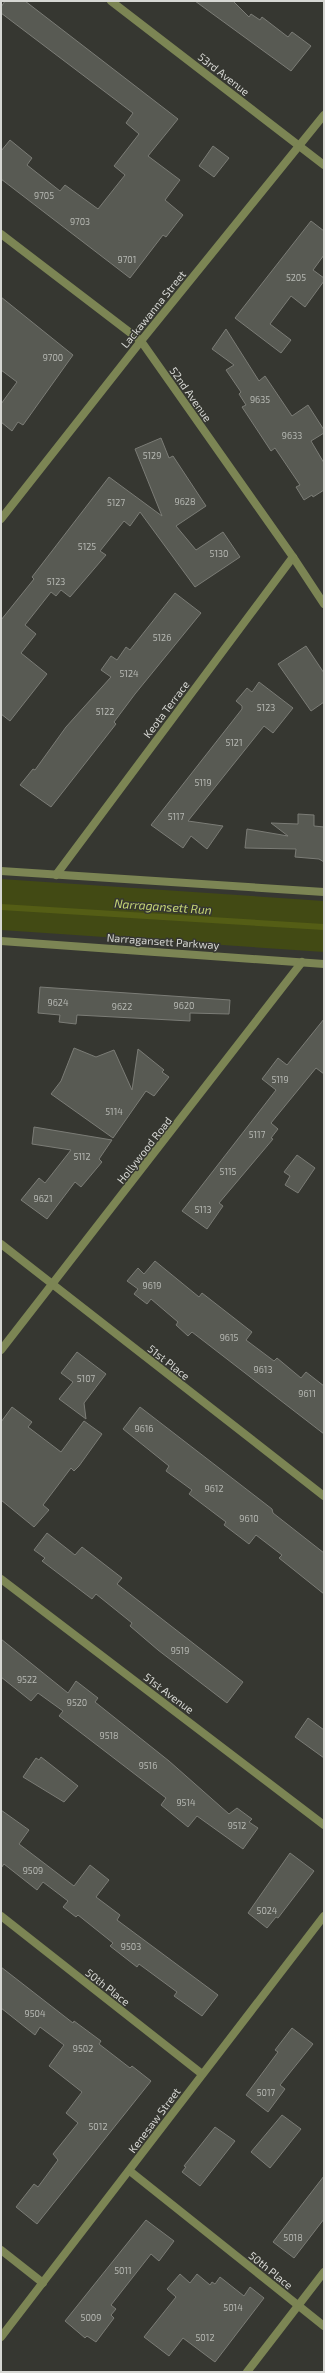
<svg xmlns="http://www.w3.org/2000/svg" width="325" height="2373" font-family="'Exo 2',sans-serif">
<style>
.green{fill:#424a14}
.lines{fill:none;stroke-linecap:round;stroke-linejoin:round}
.stream{stroke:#545d15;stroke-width:6}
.building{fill:#585a53;stroke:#7b7c76}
.street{stroke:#7c8554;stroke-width:8}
.labels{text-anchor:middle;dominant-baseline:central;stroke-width:3;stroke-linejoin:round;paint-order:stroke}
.number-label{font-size:9px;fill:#b6b8b3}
.street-label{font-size:11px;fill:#d6d7d3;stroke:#363731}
.water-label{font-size:12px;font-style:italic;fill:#c7d776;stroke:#363731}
</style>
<rect width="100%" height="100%" fill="#363731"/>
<path class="green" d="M1 879 324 901V952L1 930Z"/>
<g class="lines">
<path class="stream" d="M1 907 324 927"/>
</g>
<g class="building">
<path d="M5 1H25L178 119 148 156 180 180 165 200 183 215 166 237 163 235 130 278 1 179V151L10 140 32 158 27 165 60 191 65 185 98 209 125 175 114 166 139 134 126 123 133 113 1 13V7Z"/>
<path d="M195 1H233L249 17 251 14 260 20 262 17 288 37 292 32 311 46 291 71Z"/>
<path d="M213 146 229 158 214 177 199 166Z"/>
<path d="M311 221 324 231V255L313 270 324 278V281L305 307 291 296 270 324 291 340 281 353 235 318Z"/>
<path d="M1 297 73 355 23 425 18 422 12 431 1 422V404L17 382 1 370Z"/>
<path d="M226 329 259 381 265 376 292 416 308 405 324 430V433L311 441 324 463V490L313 497 312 495 304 500 296 487 300 485 275 448 271 451 242 407 246 405 239 394 241 392 226 370 234 365 212 349Z"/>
<path d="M161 438 169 458 173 456 206 506 176 526 196 550 223 532 240 557 195 587 140 512 130 526 124 521 100 551 106 555 70 597 61 590 56 596 51 592 25 625 36 634 21 653 47 674 10 721 1 714V620L34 579 32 577 109 477 162 516 135 449Z"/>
<path d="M175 593 201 613 135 694 114 722 116 724 51 807 20 785 33 769 35 770 66 727 111 677 101 670 111 656 117 660 126 647 130 650Z"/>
<path d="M306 646 324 673V702L311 711 278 664Z"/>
<path d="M259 682 293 708 273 733 264 726 188 821 223 826 207 849 191 836 183 848 151 825 242 709V706L236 701 247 688 252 692Z"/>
<path d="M298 814 314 815V826L324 827V862L319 859 295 857 296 849 245 848 247 829 288 836 271 823 298 824Z"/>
<path d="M40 987 230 1000 229 1014 190 1013V1021L77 1015 76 1024 59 1022 60 1015 38 1013Z"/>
<path d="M324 1019V1074L316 1068 271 1123 278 1129 271 1138 273 1139 219 1203 223 1206 207 1229 182 1211 276 1090 262 1079 278 1058 287 1065Z"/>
<path d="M74 1048 96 1057 114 1050 132 1090 138 1049 164 1070 162 1072 169 1077 154 1096 146 1091 113 1138 51 1094 61 1081Z"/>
<path d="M34 1127 112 1140 99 1159 102 1162 81 1187 75 1182 47 1219 21 1200 39 1178 45 1183 71 1150 32 1144Z"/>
<path d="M297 1155 315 1168 298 1193 285 1185 290 1176 284 1172Z"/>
<path d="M155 1261 199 1297 202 1293 252 1332 246 1340 274 1361 277 1358 301 1378 306 1372 324 1386V1434L192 1332 188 1336 176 1325 178 1322 151 1299 147 1304 134 1294 138 1289 127 1281 138 1268 144 1274Z"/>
<path d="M77 1352 106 1374 84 1403 86 1419 59 1399 73 1382 61 1373Z"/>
<path d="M12 1407 32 1422 28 1427 61 1452 84 1421 102 1434 79 1466 74 1471 71 1468 43 1505 49 1510 34 1527 1 1500V1422Z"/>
<path d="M140 1407 272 1509 273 1513 324 1553V1594L279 1558 282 1555 256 1535 249 1544 224 1525 226 1522 189 1494 192 1490 166 1471 169 1466 123 1429Z"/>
<path d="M47 1533 75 1555 82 1547 122 1578 117 1584 243 1682 227 1703 158 1650 130 1626 132 1623 96 1594 92 1599 42 1561 45 1558 34 1550Z"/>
<path d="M1 1639 68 1693 76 1681 98 1698 95 1702 169 1761 229 1814 237 1808 252 1819 249 1822 258 1828 243 1849 197 1816 188 1827 161 1805 166 1798 59 1716 63 1711 38 1693 31 1701 1 1677Z"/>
<path d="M308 1718 324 1730V1758L295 1737Z"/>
<path d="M41 1757 78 1786 64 1802 23 1777 36 1758 39 1760Z"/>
<path d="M1 1810 29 1830 19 1844 74 1886 90 1865 109 1880 96 1897 120 1915 117 1920 218 1995 202 2016 174 1996 177 1992 139 1964 137 1967 110 1946 113 1943 78 1915 76 1917 63 1907 68 1901 43 1882 37 1890 4 1864 1 1868Z"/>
<path d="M290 1853 314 1871 278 1918 276 1917 267 1928 248 1913Z"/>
<path d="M1 1967 73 2023 74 2021 101 2041 99 2044 130 2068 132 2066 151 2081 37 2224 16 2207 34 2184 38 2187 58 2160 53 2154 78 2123 66 2113 82 2092 49 2066 64 2045 40 2027 35 2035 1 2008Z"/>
<path d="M292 2028 313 2044 280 2085 285 2089 268 2112 246 2095 278 2052 275 2050Z"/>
<path d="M282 2115 301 2129 270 2168 251 2152Z"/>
<path d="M215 2127 235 2141 200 2186 182 2172 186 2167 184 2166Z"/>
<path d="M324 2176V2219L294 2258 273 2242Z"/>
<path d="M146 2220 174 2241 159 2261 151 2254 111 2305 116 2309 111 2315 114 2318 96 2342 87 2336 85 2338 65 2321Z"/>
<path d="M180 2274 190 2283 197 2274 210 2285 212 2282 215 2284 220 2277 244 2296 250 2287 264 2298 215 2362 183 2338 169 2356 144 2337 176 2297 167 2289Z"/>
</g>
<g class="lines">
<g class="street">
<path d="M111 1 324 165"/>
<path d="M1 234 141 341 293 557 324 604"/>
<path d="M1 519 141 341 324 115"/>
<path d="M1 871 324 892"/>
<path d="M56 875 293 557"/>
<path d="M1 941 324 964"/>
<path d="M1 1244 324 1496"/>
<path d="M1 1350 302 962"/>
<path d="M1 1579 324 1825"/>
<path d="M1 1916 202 2074"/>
<path d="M130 2171 324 2326"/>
<path d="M1 2250 43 2283"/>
<path d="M1 2337 324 1916"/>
<path d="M247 2372 324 2272"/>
</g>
</g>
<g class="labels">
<g class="number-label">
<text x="44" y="195">9705</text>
<text x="80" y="221">9703</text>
<text x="127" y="259">9701</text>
<text x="296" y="277">5205</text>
<text x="53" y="357">9700</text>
<text x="260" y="399">9635</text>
<text x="292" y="435">9633</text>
<text x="152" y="455">5129</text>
<text x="185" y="501">9628</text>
<text x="116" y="502">5127</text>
<text x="87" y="546">5125</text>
<text x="219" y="553">5130</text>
<text x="56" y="581">5123</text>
<text x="162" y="637">5126</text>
<text x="129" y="673">5124</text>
<text x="266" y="707">5123</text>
<text x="105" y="711">5122</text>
<text x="234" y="742">5121</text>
<text x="203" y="782">5119</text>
<text x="176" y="816">5117</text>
<text x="58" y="1002">9624</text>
<text x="184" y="1005">9620</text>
<text x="122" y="1006">9622</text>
<text x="280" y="1079">5119</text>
<text x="114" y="1111">5114</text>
<text x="257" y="1134">5117</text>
<text x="82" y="1156">5112</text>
<text x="228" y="1171">5115</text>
<text x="43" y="1198">9621</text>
<text x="203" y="1209">5113</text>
<text x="152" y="1285">9619</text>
<text x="229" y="1337">9615</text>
<text x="263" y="1369">9613</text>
<text x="86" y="1378">5107</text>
<text x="307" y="1393">9611</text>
<text x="144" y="1428">9616</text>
<text x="214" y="1488">9612</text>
<text x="249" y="1518">9610</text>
<text x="180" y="1650">9519</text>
<text x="27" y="1679">9522</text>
<text x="77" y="1702">9520</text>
<text x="109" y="1735">9518</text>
<text x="148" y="1765">9516</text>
<text x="186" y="1802">9514</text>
<text x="237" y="1825">9512</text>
<text x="33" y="1870">9509</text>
<text x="267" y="1910">5024</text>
<text x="131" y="1946">9503</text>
<text x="35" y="2013">9504</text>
<text x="83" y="2048">9502</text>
<text x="266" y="2092">5017</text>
<text x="98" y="2126">5012</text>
<text x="293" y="2237">5018</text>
<text x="123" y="2270">5011</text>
<text x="233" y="2307">5014</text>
<text x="91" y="2317">5009</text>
<text x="205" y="2337">5012</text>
</g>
<g class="street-label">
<text transform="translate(224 74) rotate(38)">53rd Avenue</text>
<text transform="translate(153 309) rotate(-51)">Lackawanna Street</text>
<text transform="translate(191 394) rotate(55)">52nd Avenue</text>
<text transform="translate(166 709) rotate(-53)">Keota Terrace</text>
<text transform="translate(163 941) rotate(4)">Narragansett Parkway</text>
<text transform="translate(144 1150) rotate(-52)">Hollywood Road</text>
<text transform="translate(169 1362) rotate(38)">51st Place</text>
<text transform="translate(169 1693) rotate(37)">51st Avenue</text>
<text transform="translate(108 1987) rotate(38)">50th Place</text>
<text transform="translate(154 2120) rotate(-53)">Kenesaw Street</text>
<text transform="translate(271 2270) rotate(39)">50th Place</text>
</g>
<g class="water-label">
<text transform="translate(163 906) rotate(4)">Narragansett Run</text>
</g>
</g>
<rect width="325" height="2373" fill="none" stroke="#d6d7d3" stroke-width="4"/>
</svg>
